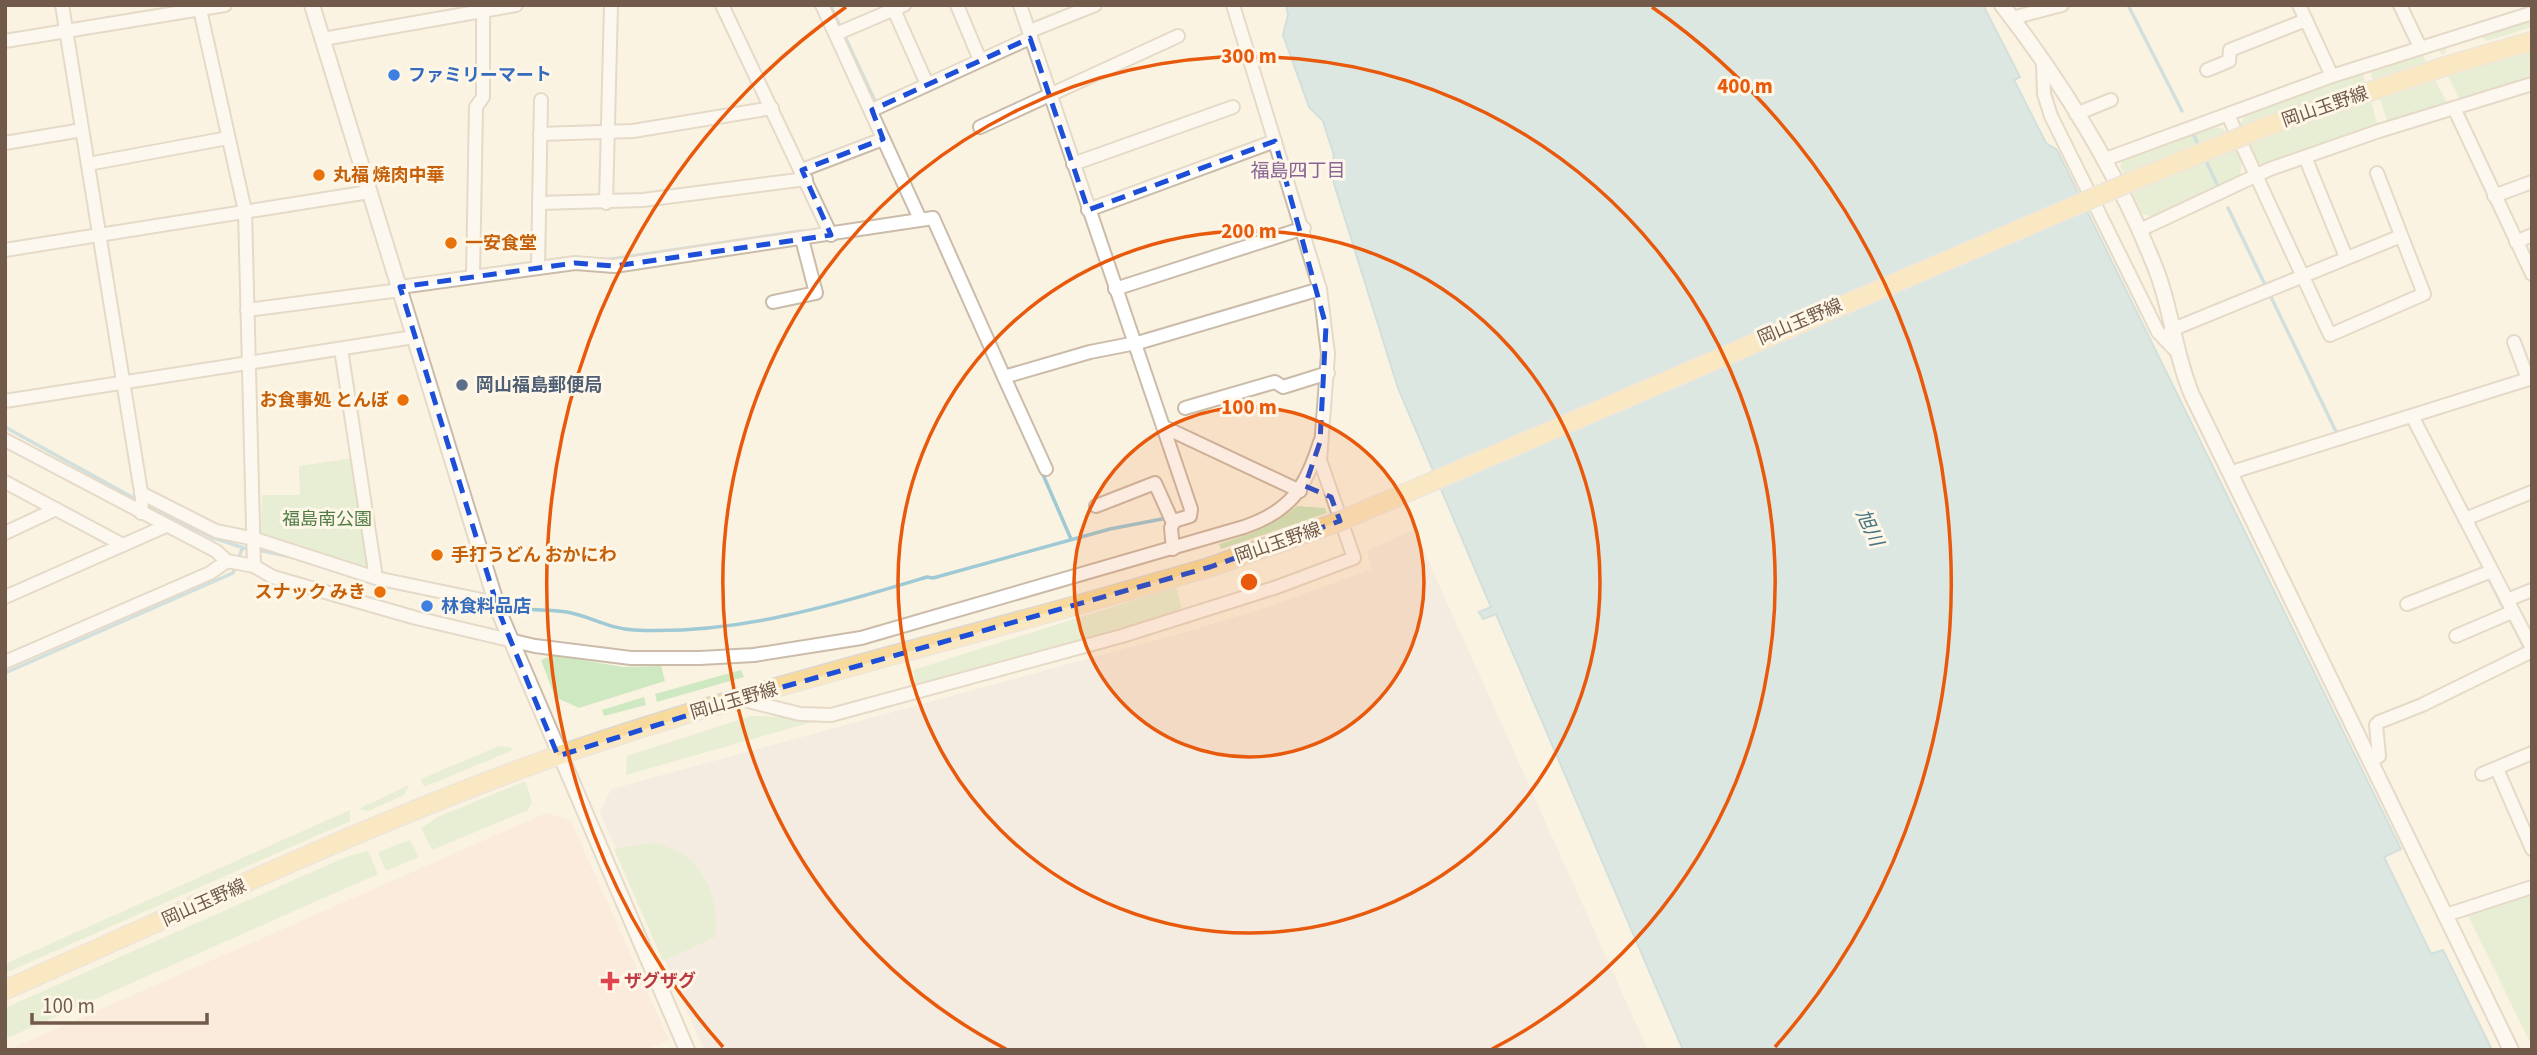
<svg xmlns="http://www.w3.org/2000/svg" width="2537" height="1055" font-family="'Source Sans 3','Noto Sans JP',sans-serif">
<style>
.commercial{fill:#fbe3d6}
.industrial{fill:#eae4dd}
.green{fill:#cee8c1}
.water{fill:#b8dae3;stroke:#9ec9d5;stroke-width:2}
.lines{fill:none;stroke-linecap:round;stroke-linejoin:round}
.stream{stroke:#9ec9d5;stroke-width:3.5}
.minor-casing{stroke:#cbbba9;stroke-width:16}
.tertiary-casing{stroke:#cbbba9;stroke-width:18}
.primary-casing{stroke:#ddd7d4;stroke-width:21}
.minor{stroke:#fff;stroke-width:12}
.tertiary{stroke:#fff;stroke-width:14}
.primary{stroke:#f8db9c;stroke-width:18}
.primary-bridge-casing{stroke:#ddd7d4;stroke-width:21;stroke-linecap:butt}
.primary-bridge{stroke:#f8db9c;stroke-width:18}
.marked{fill:none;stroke:#1d4ed8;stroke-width:5;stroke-dasharray:14 9;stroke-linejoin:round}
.ring{fill:none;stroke:#e8590c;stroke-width:3.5}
.shop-dot{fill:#3f7fe0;stroke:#fef7e8;stroke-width:2.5}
.food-dot{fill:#e8710a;stroke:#fef7e8;stroke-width:2.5}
.service-dot{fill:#5c6f8a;stroke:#fef7e8;stroke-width:2.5}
.health-dot{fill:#e0444e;stroke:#fef7e8;stroke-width:2.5}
.labels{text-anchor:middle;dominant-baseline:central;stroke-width:6;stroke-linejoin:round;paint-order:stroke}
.shop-label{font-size:18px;font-weight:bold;fill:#366cbe;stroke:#fef7e8;text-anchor:start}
.street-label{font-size:18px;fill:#715a4a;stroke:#fef7e8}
.food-label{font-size:18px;font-weight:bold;fill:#c56008;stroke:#fef7e8;text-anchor:start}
.service-label{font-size:18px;font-weight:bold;fill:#4e5e75;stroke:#fef7e8;text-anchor:start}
.park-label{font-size:18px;fill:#527c45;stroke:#fef7e8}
.health-label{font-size:18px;font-weight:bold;fill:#be3a42;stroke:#fef7e8;text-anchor:start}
.neighbourhood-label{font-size:19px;fill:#886595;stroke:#fef7e8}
.water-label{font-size:19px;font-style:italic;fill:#447585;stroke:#fef7e8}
.centre{fill:#e8590c;stroke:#fef7e8;stroke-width:3.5}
.ring-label{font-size:21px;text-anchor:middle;font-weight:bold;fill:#e8590c;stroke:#fef7e8;stroke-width:6;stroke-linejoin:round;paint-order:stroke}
</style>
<rect width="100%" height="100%" fill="#fbf3e2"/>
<path class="commercial" d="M546 813 571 821 669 1040 645 1050H8Z"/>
<path class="industrial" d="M1414 529 1648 1050H704L600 813 611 789 1193 630 1268 607 1372 569 1367 551Z"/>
<g class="green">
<path d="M2532 18V27L2487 41 2482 37 2447 47 2444 54H2441L2438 47Z"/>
<path d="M2532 49V76L2459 99 2448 75Z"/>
<path d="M2422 54 2448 105 2388 123 2370 71Z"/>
<path d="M2363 74 2378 126 2269 165 2256 163 2241 124 2245 114Z"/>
<path d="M2209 126 2224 129 2242 161 2240 176 2233 182 2152 217 2141 213 2120 167 2123 158Z"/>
<path d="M353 458 372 573 261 535 262 495H300L299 466Z"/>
<path d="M1297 506 1325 508 1327 513 1221 549 1219 544C1249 535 1273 526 1297 506Z"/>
<path d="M1176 587 1183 614 916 685 913 670Z"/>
<path d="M553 655 623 667 661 666 665 681 579 708 555 697 541 660Z"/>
<path d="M741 670 744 677 657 702 655 694Z"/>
<path d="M644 697 646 705 604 716 602 710Z"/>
<path d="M751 716 826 718 626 775 627 756Z"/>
<path d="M499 746 510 747 513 750 424 787 421 779Z"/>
<path d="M523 782H526L532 803 528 810 432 850 421 828 438 817Z"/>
<path d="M409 785 404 795 368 811 358 809Z"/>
<path d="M350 810V821L5 973V964Z"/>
<path d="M410 840 419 857 386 871 378 852Z"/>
<path d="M651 843C699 850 720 892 715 937L663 961 614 849Z"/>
<path d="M368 851 378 874 5 1039V1008L348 856Z"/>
<path d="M2532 891V1046L2467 914Z"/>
</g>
<path class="water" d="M1286 5H1983L2020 77 2014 80 2046 143 2057 150 2401 849 2384 857 2431 954 2443 950 2492 1050H1683L1496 614 1483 619 1479 612 1491 607 1398 388 1330 171 1334 155 1327 134 1323 121 1309 107 1283 35 1288 15Z"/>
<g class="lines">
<g class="stream">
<path d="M830 5 839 24"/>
<path d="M2128 5 2182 111"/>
<path d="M846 39 875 101"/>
<path d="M2194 136 2199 147"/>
<path d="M2204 157 2217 184"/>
<path d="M2228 208 2342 444 2347 442"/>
<path d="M605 260 802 231"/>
<path d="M5 427 139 501"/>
<path d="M1041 470 1071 539"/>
<path d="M146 505 211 537 250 550"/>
<path d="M258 550 292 557 372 583 481 606"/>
<path d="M2488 577 2505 611"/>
<path d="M503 608C524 610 546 609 567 612 590 616 609 629 634 630 736 635 830 606 927 577L933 578 1110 529 1162 519"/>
<path d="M2509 617 2532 663"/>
<path d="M5 673 233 573 242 549"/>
</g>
<g class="minor-casing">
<g id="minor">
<path d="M62 5 142 498 141 513"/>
<path d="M199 5 245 211 254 566"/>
<path d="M722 5 831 235"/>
<path d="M822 5 920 219"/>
<path d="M957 5 980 60"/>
<path d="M1020 5 1191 509 1190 516 1174 521 1171 528 1173 549"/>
<path d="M2299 5 2332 76"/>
<path d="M2400 5 2420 47"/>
<path d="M894 10 927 84"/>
<path d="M2012 18 2062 5"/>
<path d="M1030 31 1095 5"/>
<path d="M836 34 904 5"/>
<path d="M323 39 516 5"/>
<path d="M5 41 225 5"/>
<path d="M2043 65 2044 94 2051 116 2158 332 2176 351"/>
<path d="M2207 70 2229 61 2230 50 2306 20"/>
<path d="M2454 108 2532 274"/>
<path d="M872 110 1030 38"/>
<path d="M2076 114 2111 100"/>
<path d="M2228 115 2330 335 2424 294 2377 173"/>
<path d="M980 127 1178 36"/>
<path d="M540 134 633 131 772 108"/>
<path d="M5 143 82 130"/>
<path d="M2305 157 2346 257"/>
<path d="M2103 160 2332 76 2532 13"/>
<path d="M88 164 228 138"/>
<path d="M1073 164 1233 107"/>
<path d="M802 170 883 139"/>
<path d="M2494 196 2532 182"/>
<path d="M539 203 643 200 806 179"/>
<path d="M606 203 611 5"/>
<path d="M1088 210 1275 141"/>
<path d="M2140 230 2270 169 2379 131 2532 84"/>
<path d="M2516 242 2532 235"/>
<path d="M5 250 369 192"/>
<path d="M538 267 541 100"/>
<path d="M473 276 476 107 483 97V11"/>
<path d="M400 287 575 263 614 266 933 218 1004 377 1090 352 1141 342 1320 289"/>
<path d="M1115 289 1304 228"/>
<path d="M773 302 816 293 802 239"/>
<path d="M247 310 400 290"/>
<path d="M2171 330 2401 236"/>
<path d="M2514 342 2528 379"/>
<path d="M341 349 376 578 496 603"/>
<path d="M1004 377 1046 469"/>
<path d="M5 401 414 337"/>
<path d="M1185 408 1275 382 1283 387 1328 373"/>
<path d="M2412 416 2532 648"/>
<path d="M1164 427 1300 491"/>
<path d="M5 440 216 551 227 561 254 566 273 577 416 618 535 646 631 658H700L754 655 861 638 1244 527C1291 511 1306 487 1320 442"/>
<path d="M2229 473 2532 378"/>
<path d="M5 482 123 545"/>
<path d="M141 493 216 531 255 539 376 578"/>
<path d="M1096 506 1155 483 1173 523"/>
<path d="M2465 519 2532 492"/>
<path d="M5 533 56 509"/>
<path d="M5 597 166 526"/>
<path d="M2507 600 2532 590"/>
<path d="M2407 604 2492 571"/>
<path d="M2456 636 2512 612"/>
<path d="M5 662 210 573 227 561"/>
<path d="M740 699 800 714 831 715 1122 636 1277 587 1354 558 1320 460 1328 354 1320 289 1233 5"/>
<path d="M2370 762 2379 756 2376 725 2379 722 2422 705 2532 651"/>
<path d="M2497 769 2532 849"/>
<path d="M2482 774 2532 753"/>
<path d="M2446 915 2532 887"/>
</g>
</g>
<g class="tertiary-casing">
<g id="tertiary">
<path d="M312 5 499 612 687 1050"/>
<path d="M2002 5C2064 85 2120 177 2157 272 2172 312 2175 355 2192 395L2511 1050"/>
</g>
</g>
<g class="primary-casing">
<g id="primary">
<path d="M2446 66 2532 41"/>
<path d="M5 990C178 914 349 832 526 767 716 698 915 651 1109 596"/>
</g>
</g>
<use href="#minor" class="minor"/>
<use href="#tertiary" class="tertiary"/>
<use href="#primary" class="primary"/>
<g class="primary-bridge-casing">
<path id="primary-bridge" d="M1109 596 1210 567 1338 522 2135 180 2270 125 2446 66"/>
</g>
<use href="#primary-bridge" class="primary-bridge"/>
</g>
<path d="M0 0H2537V1055H0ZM1030 38 1088 210 1275 141 1326 326 1320 442 1305 486 1331 497 1340 521 1210 567 740 699 558 756 499 612 400 287 575 263 614 266 831 235 802 170 883 139 872 110Z" fill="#fbf3e2" fill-opacity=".55" fill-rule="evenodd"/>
<path class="marked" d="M1030 38 1088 210 1275 141 1326 326 1320 442 1305 486 1331 497 1340 521 1210 567 740 699 558 756 499 612 400 287 575 263 614 266 831 235 802 170 883 139 872 110Z"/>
<circle cx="1249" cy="582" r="175" fill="#e8590c" fill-opacity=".12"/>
<g class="ring">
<circle cx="1249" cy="582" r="175"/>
<circle cx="1249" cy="582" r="351"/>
<path d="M1006 1049A526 526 0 1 1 1492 1049"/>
<path d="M723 1047A702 702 0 0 1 846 7M1652 7A702 702 0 0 1 1775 1047"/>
</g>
<g class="shop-dot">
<circle cx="394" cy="75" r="7"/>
<circle cx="427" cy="606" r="7"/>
</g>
<g class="food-dot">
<circle cx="319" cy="175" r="7"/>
<circle cx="451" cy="243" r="7"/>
<circle cx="403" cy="400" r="7"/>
<circle cx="437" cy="555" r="7"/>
<circle cx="380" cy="592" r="7"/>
</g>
<circle class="service-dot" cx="462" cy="385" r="7"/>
<path class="health-dot" d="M606.5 970.5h7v7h7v7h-7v7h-7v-7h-7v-7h7z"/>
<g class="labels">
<g class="shop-label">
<text x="408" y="75">ファミリーマート</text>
<text x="441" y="606">林食料品店</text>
</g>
<g class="street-label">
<text transform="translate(2325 107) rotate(-19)">岡山玉野線</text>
<text transform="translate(1800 322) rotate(-23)">岡山玉野線</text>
<text transform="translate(1278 543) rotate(-19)">岡山玉野線</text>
<text transform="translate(734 701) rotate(-16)">岡山玉野線</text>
<text transform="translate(204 903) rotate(-24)">岡山玉野線</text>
</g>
<g class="food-label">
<text x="333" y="175">丸福 焼肉中華</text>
<text x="465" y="243">一安食堂</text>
<text x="389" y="400" text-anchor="end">お食事処 とんぼ</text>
<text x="451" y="555">手打うどん おかにわ</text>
<text x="366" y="592" text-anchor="end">スナック みき</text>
</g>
<g class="service-label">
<text x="476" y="385">岡山福島郵便局</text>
</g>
<g class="park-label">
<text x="327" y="519">福島南公園</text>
</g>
<g class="health-label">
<text x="624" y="981">ザグザグ</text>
</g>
<g class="neighbourhood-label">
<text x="1298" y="171">福島四丁目</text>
</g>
<g class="water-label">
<text transform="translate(1869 528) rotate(65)">旭川</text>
</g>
</g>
<circle cx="1249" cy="582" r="10" class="centre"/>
<g class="ring-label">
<text x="1249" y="63">300 m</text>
<text x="1745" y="93">400 m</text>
<text x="1249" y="238">200 m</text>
<text x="1249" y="414">100 m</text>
</g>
<rect width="2537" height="1055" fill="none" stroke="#715a4a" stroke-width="14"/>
<path d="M32 1013v10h175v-10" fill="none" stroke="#715a4a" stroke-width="3.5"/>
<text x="42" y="1013" font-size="21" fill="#715a4a" stroke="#fef7e8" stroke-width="5" paint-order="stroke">100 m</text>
</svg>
